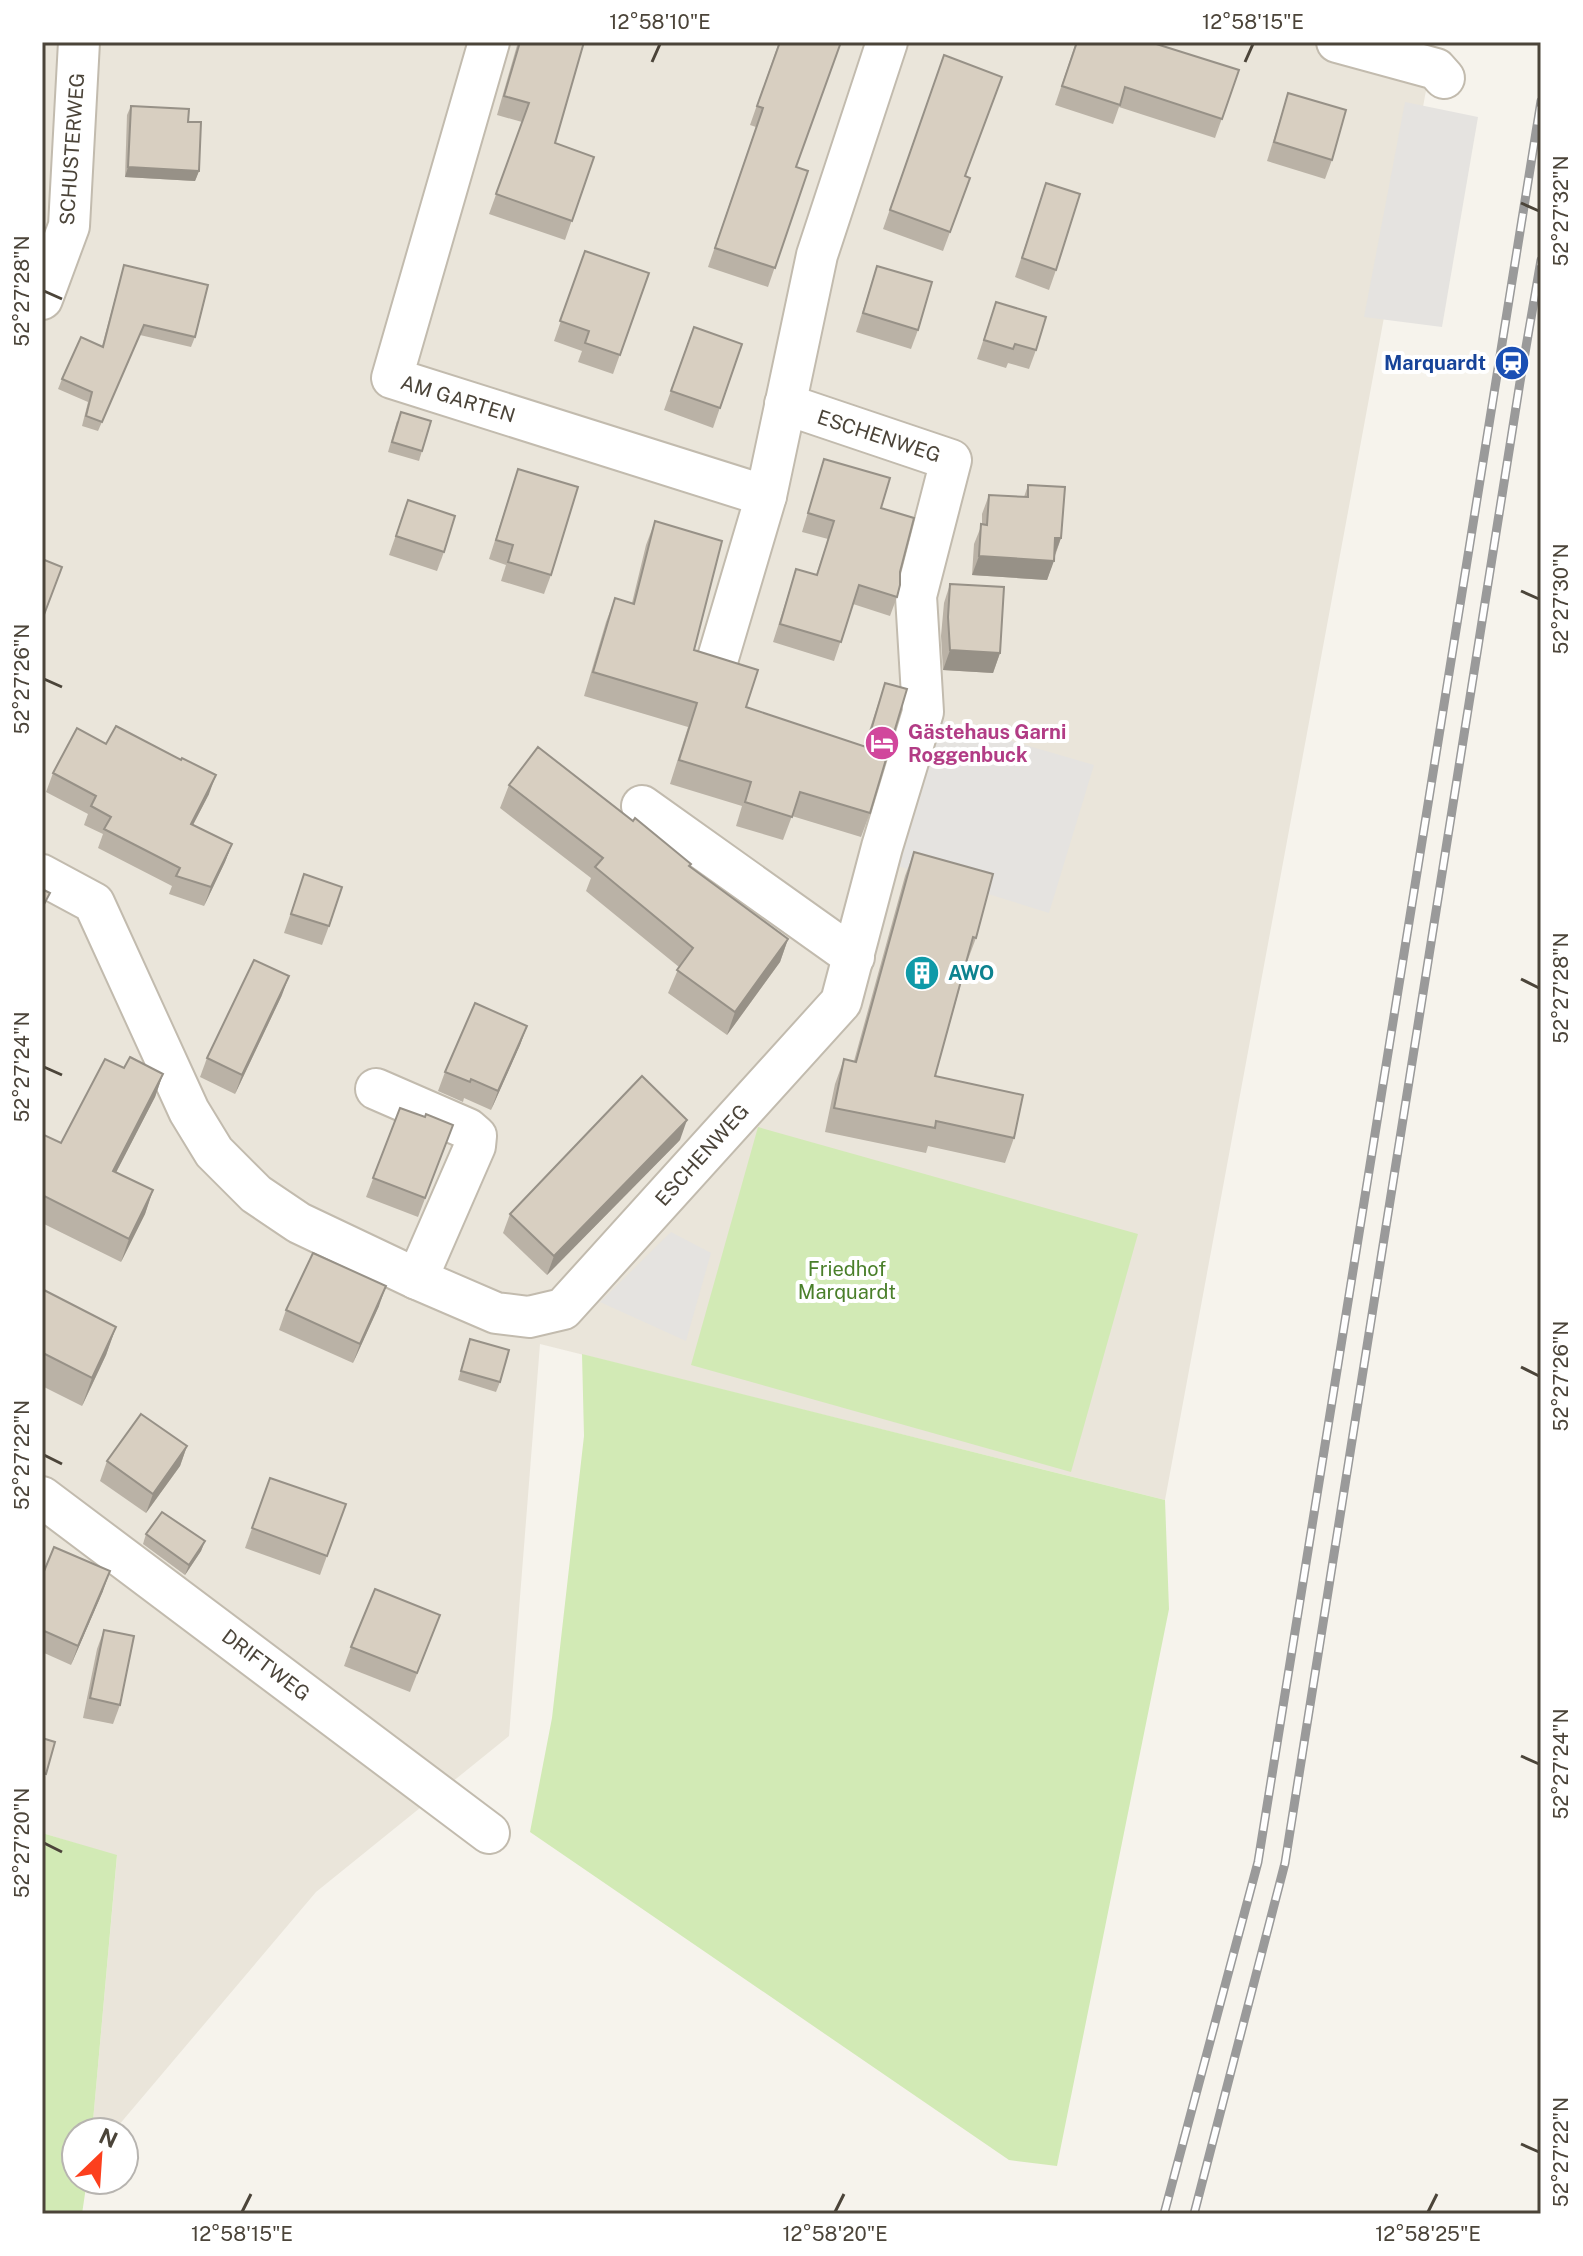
<svg xmlns="http://www.w3.org/2000/svg" width="1583" height="2256" font-family="'Public Sans',sans-serif">
<style>
.residential{fill:#eae5da}
.green{fill:#d2eab5}
.parking{fill:#e5e3e0}
.lines{fill:none;stroke-linecap:round;stroke-linejoin:round}
.minor-casing{stroke:#c2bbae;stroke-width:44}
.minor{stroke:#fff;stroke-width:40}
.rail-casing{stroke:#9a9a9a;stroke-width:9}
.rail{stroke:#fff;stroke-width:6;stroke-dasharray:18;stroke-linecap:butt}
.wall{fill:#bab2a6}
.shaded-wall{fill:#979187}
.building{fill:#d8cfc1;stroke:#979187;stroke-width:2}
.ticks{fill:none;stroke:#4b4439;stroke-width:3}
.labels{text-anchor:middle;dominant-baseline:central;stroke-width:8;stroke-linejoin:round;paint-order:stroke}
.street-label{font-size:20px;fill:#4b4439;stroke:#fff}
.transit-label{font-size:20px;font-weight:bold;fill:#164399;stroke:#fff;text-anchor:end}
.hotel-label{font-size:20px;font-weight:bold;fill:#b23c85;stroke:#fff;text-anchor:start}
.culture-label{font-size:20px;font-weight:bold;fill:#0d838f;stroke:#fff;text-anchor:start}
.park-label{font-size:20px;fill:#4a7f2a;stroke:#fff}
.neatline{fill:none;stroke:#4b4439;stroke-width:3}
.ticks-label{font-size:20px;text-anchor:middle;fill:#4b4439}
</style>
<rect width="100%" height="100%" fill="#f6f3ec"/>
<path class="residential" d="M42 42H1435L1165 1500 540 1344 509 1736 316 1892 113 2132H92L117 1856 42 1833Z"/>
<g class="green">
<path d="M758 1127 1138 1234 1071 1472 691 1365Z"/>
<path d="M582 1354 1165 1500 1169 1609 1057 2166 1009 2160 530 1832 552 1718 584 1436Z"/>
<path d="M42 1833 117 1855 92 2132H76V2180H87L82 2214H42Z"/>
</g>
<g class="parking">
<path d="M1405 102 1478 117 1442 327 1364 317Z"/>
<path d="M936 719 1094 765 1049 913 892 864Z"/>
<path d="M671 1232 711 1253 686 1341 600 1302Z"/>
</g>
<g class="lines">
<g class="minor-casing">
<g id="minor">
<path d="M489 42 392 378 766 496"/>
<path d="M1337 42 1436 69 1444 78"/>
<path d="M42 299 69 226 79 42"/>
<path d="M718 658 766 496 817 255 887 42"/>
<path d="M642 806 854 957"/>
<path d="M42 875 94 903 189 1111 214 1152 256 1194 299 1223 417 1279 496 1313 529 1317 563 1309 841 1002 882 847 923 712 916 596 951 460 785 404"/>
<path d="M376 1089 468 1129 476 1136 475 1146 417 1279"/>
<path d="M42 1497 489 1833"/>
</g>
</g>
<use href="#minor" class="minor"/>
<g class="rail-casing">
<g id="rail">
<path d="M1164 2214 1258 1862 1541 101"/>
<path d="M1194 2214 1285 1863 1520 382 1541 260"/>
</g>
</g>
<use href="#rail" class="rail"/>
</g>
<g class="wall">
<path d="M518 42H584L555 143 594 157 565 240 489 214 522 122 497 115Z"/>
<path d="M779 42 796 167 808 171 768 287 708 267 756 127 750 125Z"/>
<path d="M1076 42H1150L1239 70 1215 138 1119 107 1113 124 1055 105Z"/>
<path d="M944 55 965 176 970 178 943 251 883 229Z"/>
<path d="M1288 93 1332 160 1325 179 1267 161Z"/>
<path d="M131 106 188 122 199 171 195 181 125 177 127 115Z"/>
<path d="M1046 183 1056 270 1049 290 1015 277Z"/>
<path d="M585 251 649 273 613 374 578 362 582 351 554 341Z"/>
<path d="M124 265 195 337 191 347 140 335 98 431 82 426 88 402 58 389 62 379 102 346Z"/>
<path d="M877 266 918 330 911 349 856 332Z"/>
<path d="M996 302 1036 350 1029 369 1008 363 1006 368 977 359Z"/>
<path d="M694 327 742 344 713 428 664 410Z"/>
<path d="M397 421 422 451 419 461 388 452Z"/>
<path d="M824 459 881 508 900 572 897 597 890 616 853 604 834 661 773 642 796 569 816 575 828 539 802 532Z"/>
<path d="M518 469 551 575 544 594 501 581 506 565 489 559Z"/>
<path d="M1028 485 1061 538 1047 580 972 575 974 544 982 524V514L989 495 1024 497Z"/>
<path d="M408 500 444 552 437 571 389 555Z"/>
<path d="M655 521 694 650 746 707 864 746 885 683 870 813 861 837 792 816 783 840 736 826 742 806 670 784 688 727 584 696 606 622 615 598 632 603 646 545Z"/>
<path d="M950 584 1000 653 993 673 943 670 941 636 944 603Z"/>
<path d="M106 744 209 794 193 825 232 844 225 862 204 906 169 894 172 886 98 848 103 834 84 825 88 814 46 792 53 773Z"/>
<path d="M509 785 690 867 788 939 780 962 727 1035 668 993 679 967 586 891 591 878 500 808Z"/>
<path d="M914 852 976 938 967 962 935 1076 1014 1138 1005 1163 928 1146 926 1153 825 1132 835 1084 844 1059 854 1061 905 876Z"/>
<path d="M304 874 329 926 322 945 284 933Z"/>
<path d="M282 995 235 1094 200 1077 207 1058Z"/>
<path d="M527 1026 520 1045 491 1110 464 1098 463 1102 438 1091 445 1072Z"/>
<path d="M124 1068 163 1074 155 1097 116 1172 153 1190 145 1214 121 1262 42 1223V1134L61 1143Z"/>
<path d="M400 1108 425 1117 453 1125 418 1217 366 1197Z"/>
<path d="M680 1140 547 1275 503 1233 510 1214Z"/>
<path d="M42 1289 116 1327 106 1355 82 1406 42 1386Z"/>
<path d="M379 1306 353 1363 279 1330 286 1310Z"/>
<path d="M470 1339 500 1382 496 1392 458 1380Z"/>
<path d="M187 1446 180 1466 146 1513 100 1481 107 1461Z"/>
<path d="M270 1478 346 1504 320 1575 245 1548Z"/>
<path d="M146 1534 205 1541 201 1551 185 1575 143 1544Z"/>
<path d="M42 1576 103 1591 71 1665 42 1652Z"/>
<path d="M440 1615 410 1692 344 1666 351 1647Z"/>
<path d="M104 1630 120 1705 113 1724 83 1718 97 1649Z"/>
</g>
<g class="shaded-wall">
<path d="M128 167 199 171 195 181 125 177Z"/>
<path d="M1055 538H1061L1054 557Z"/>
<path d="M979 556 1054 561 1047 580 972 575Z"/>
<path d="M950 650 1000 653 993 673 943 670Z"/>
<path d="M216 775 209 794 184 842 191 824Z"/>
<path d="M232 844 225 862 204 906 211 887Z"/>
<path d="M788 939 780 962 727 1035 735 1012Z"/>
<path d="M289 976 282 995 235 1094 242 1075Z"/>
<path d="M527 1026 520 1045 491 1110 498 1091Z"/>
<path d="M163 1074 155 1097 105 1194 113 1171Z"/>
<path d="M687 1120 680 1140 547 1275 554 1256Z"/>
<path d="M153 1190 145 1214 121 1262 129 1239Z"/>
<path d="M386 1286 379 1306 353 1363 360 1344Z"/>
<path d="M116 1327 106 1355 82 1406 92 1378Z"/>
<path d="M187 1446 180 1466 146 1513 153 1494Z"/>
<path d="M205 1541 201 1551 185 1575 189 1565Z"/>
<path d="M110 1571 103 1591 71 1665 78 1646Z"/>
</g>
<g class="building">
<path d="M520 42H584L555 143 594 157 572 221 496 194 529 103 504 96Z"/>
<path d="M780 42H841L796 167 808 171 775 268 715 248 763 108 757 106Z"/>
<path d="M1077 42H1150L1239 70 1222 119 1125 87 1120 105 1062 86Z"/>
<path d="M944 55 1002 77 965 176 970 178 950 232 890 210Z"/>
<path d="M1288 93 1346 110 1332 160 1274 142Z"/>
<path d="M131 106 189 109 188 122H201L199 171 128 167Z"/>
<path d="M1046 183 1080 194 1056 270 1022 258Z"/>
<path d="M585 251 649 273 620 355 585 343 589 331 560 321Z"/>
<path d="M124 265 208 285 195 337 144 325 102 422 86 416 92 392 62 379 81 337 103 347Z"/>
<path d="M877 266 932 282 918 330 863 313Z"/>
<path d="M996 302 1046 317 1036 350 1015 344 1013 349 984 340Z"/>
<path d="M694 327 742 344 720 408 671 391Z"/>
<path d="M401 412 431 421 422 451 392 442Z"/>
<path d="M824 459 890 478 881 508 914 518 900 572V585L897 597 859 585 841 642 780 624 796 569 817 575 834 521 808 513Z"/>
<path d="M518 469 578 487 551 575 508 562 513 545 496 540Z"/>
<path d="M1028 485 1065 487 1061 538H1055L1054 561 979 556 981 524 987 525 989 495 1028 497Z"/>
<path d="M408 500 455 516 444 552 396 536Z"/>
<path d="M655 521 722 541 694 650 758 670 746 707 866 747 885 683 907 689 870 813 800 792 792 817 745 802 751 782 679 760 697 703 593 672 615 598 634 604Z"/>
<path d="M42 559 62 567 42 620Z"/>
<path d="M950 584 1004 587 1000 653 950 650 948 617Z"/>
<path d="M116 726 181 760 182 758 216 775 191 824 232 844 211 887 176 876 180 868 104 829 111 817 91 806 96 796 53 773 77 728 106 744Z"/>
<path d="M538 747 633 821 635 818 691 864 689 866 788 939 735 1012 677 970 693 948 595 867 603 858 509 785Z"/>
<path d="M914 852 993 874 976 938 973 937 935 1076 1023 1095 1014 1138 936 1121 935 1128 834 1108 844 1059 856 1062Z"/>
<path d="M304 874 342 887 329 926 291 914Z"/>
<path d="M42 889 50 893 42 908Z"/>
<path d="M254 960 289 976 242 1075 207 1058Z"/>
<path d="M475 1003 527 1026 498 1091 471 1079 470 1082 445 1072Z"/>
<path d="M130 1057 163 1074 113 1171 153 1190 129 1239 42 1195V1134L61 1143 105 1059 124 1068Z"/>
<path d="M642 1076 687 1120 554 1256 510 1214Z"/>
<path d="M400 1108 425 1117 426 1114 453 1125 425 1198 373 1178Z"/>
<path d="M313 1253 386 1286 360 1344 286 1310Z"/>
<path d="M42 1289 116 1327 92 1378 45 1354 42 1357Z"/>
<path d="M470 1339 509 1350 500 1382 461 1371Z"/>
<path d="M141 1414 187 1446 153 1494 107 1461Z"/>
<path d="M270 1478 346 1504 327 1556 252 1528Z"/>
<path d="M162 1512 205 1541 189 1565 146 1534Z"/>
<path d="M54 1547 110 1571 78 1646 42 1630V1576Z"/>
<path d="M375 1589 440 1615 417 1673 351 1647Z"/>
<path d="M104 1630 134 1636 120 1705 90 1698Z"/>
<path d="M42 1738 55 1742 46 1774 42 1773Z"/>
</g>
<path class="ticks" d="M652 62 660 44M1245 62 1253 44M1521 203 1539 211M44 291 62 299M1521 591 1539 599M44 679 62 687M1521 979 1539 988M44 1067 62 1075M1521 1367 1539 1376M44 1455 62 1464M1521 1756 1539 1764M44 1843 62 1852M1521 2144 1539 2152M242 2212 251 2194M835 2212 844 2194M1428 2212 1437 2194"/>
<defs>
<g id="station-disc" transform="scale(1.8)"><circle r="9.5" fill="#1a4fb4" stroke="#fff"/><path d="M-3-6H3Q5-6 5-4V2Q5 4 3 4L4.5 6H3L1.5 4h-3L-3 6H-4.5L-3 4Q-5 4-5 2V-4Q-5-6-3-6ZM-3.5-4v3h7v-3ZM-3.5 1v1.5H-2V1ZM2 1v1.5H3.5V1Z" fill="#fff"/></g>
<g id="hotel-disc" transform="scale(1.8)"><circle r="9.5" fill="#d1479c" stroke="#fff"/><path d="M-6-4.5h1.5V1H6V5H4.5V3h-9V5H-6ZM-4 0a1.8 1.8 0 1 1 3.6 0ZM.5 0V-2.5h3Q6-2.5 6 0Z" fill="#fff"/></g>
<g id="building-disc" transform="scale(1.8)"><circle r="9.5" fill="#0f9aa8" stroke="#fff"/><path d="M-4-6H4V6H1V3H-1V6H-4ZM-2.5-4.3h1.7v1.8h-1.7ZM.8-4.3h1.7v1.8H.8ZM-2.5-1h1.7V.8h-1.7ZM.8-1h1.7V.8H.8Z" fill="#fff"/></g>
</defs>
<g fill-rule="evenodd">
<use href="#station-disc" x="1512" y="363"/>
<use href="#hotel-disc" x="882" y="743"/>
<use href="#building-disc" x="922" y="973"/>
</g>
<g class="labels">
<g class="street-label">
<text transform="translate(72 149) rotate(-86)">SCHUSTERWEG</text>
<text transform="translate(458 399) rotate(17)">AM GARTEN</text>
<text transform="translate(879 436) rotate(18)">ESCHENWEG</text>
<text transform="translate(702 1155) rotate(-48)">ESCHENWEG</text>
<text transform="translate(266 1665) rotate(37)">DRIFTWEG</text>
</g>
<g class="transit-label">
<text x="1486" y="363">Marquardt</text>
</g>
<g class="hotel-label">
<text x="908" y="732">Gästehaus Garni<tspan x="908" dy="23">Roggenbuck</tspan></text>
</g>
<g class="culture-label">
<text x="948" y="973">AWO</text>
</g>
<g class="park-label">
<text x="847" y="1269">Friedhof<tspan x="847" dy="23">Marquardt</tspan></text>
</g>
</g>
<rect width="1583" height="2256" fill="none" stroke="#ffffff" stroke-width="88"/>
<g transform="translate(100 2156) rotate(25)"><circle r="38" fill="#ffffff" stroke="#b7b4b0" stroke-width="2"/>
<path d="M0-6L14 30L0 20L-14 30Z" fill="#fc3f1d"/>
<text y="-12" font-size="22" font-weight="bold" text-anchor="middle" fill="#4b4439">N</text>
</g>
<rect x="44" y="44" width="1495" height="2168" class="neatline"/>
<g class="ticks-label">
<text x="660" y="29">12°58'10"E</text>
<text x="1253" y="29">12°58'15"E</text>
<text transform="translate(1561 211) rotate(-90)" y="7">52°27'32"N</text>
<text transform="translate(22 291) rotate(-90)" y="7">52°27'28"N</text>
<text transform="translate(1561 599) rotate(-90)" y="7">52°27'30"N</text>
<text transform="translate(22 679) rotate(-90)" y="7">52°27'26"N</text>
<text transform="translate(1561 988) rotate(-90)" y="7">52°27'28"N</text>
<text transform="translate(22 1067) rotate(-90)" y="7">52°27'24"N</text>
<text transform="translate(1561 1376) rotate(-90)" y="7">52°27'26"N</text>
<text transform="translate(22 1455) rotate(-90)" y="7">52°27'22"N</text>
<text transform="translate(1561 1764) rotate(-90)" y="7">52°27'24"N</text>
<text transform="translate(22 1843) rotate(-90)" y="7">52°27'20"N</text>
<text transform="translate(1561 2152) rotate(-90)" y="7">52°27'22"N</text>
<text x="242" y="2241">12°58'15"E</text>
<text x="835" y="2241">12°58'20"E</text>
<text x="1428" y="2241">12°58'25"E</text>
</g>
</svg>
